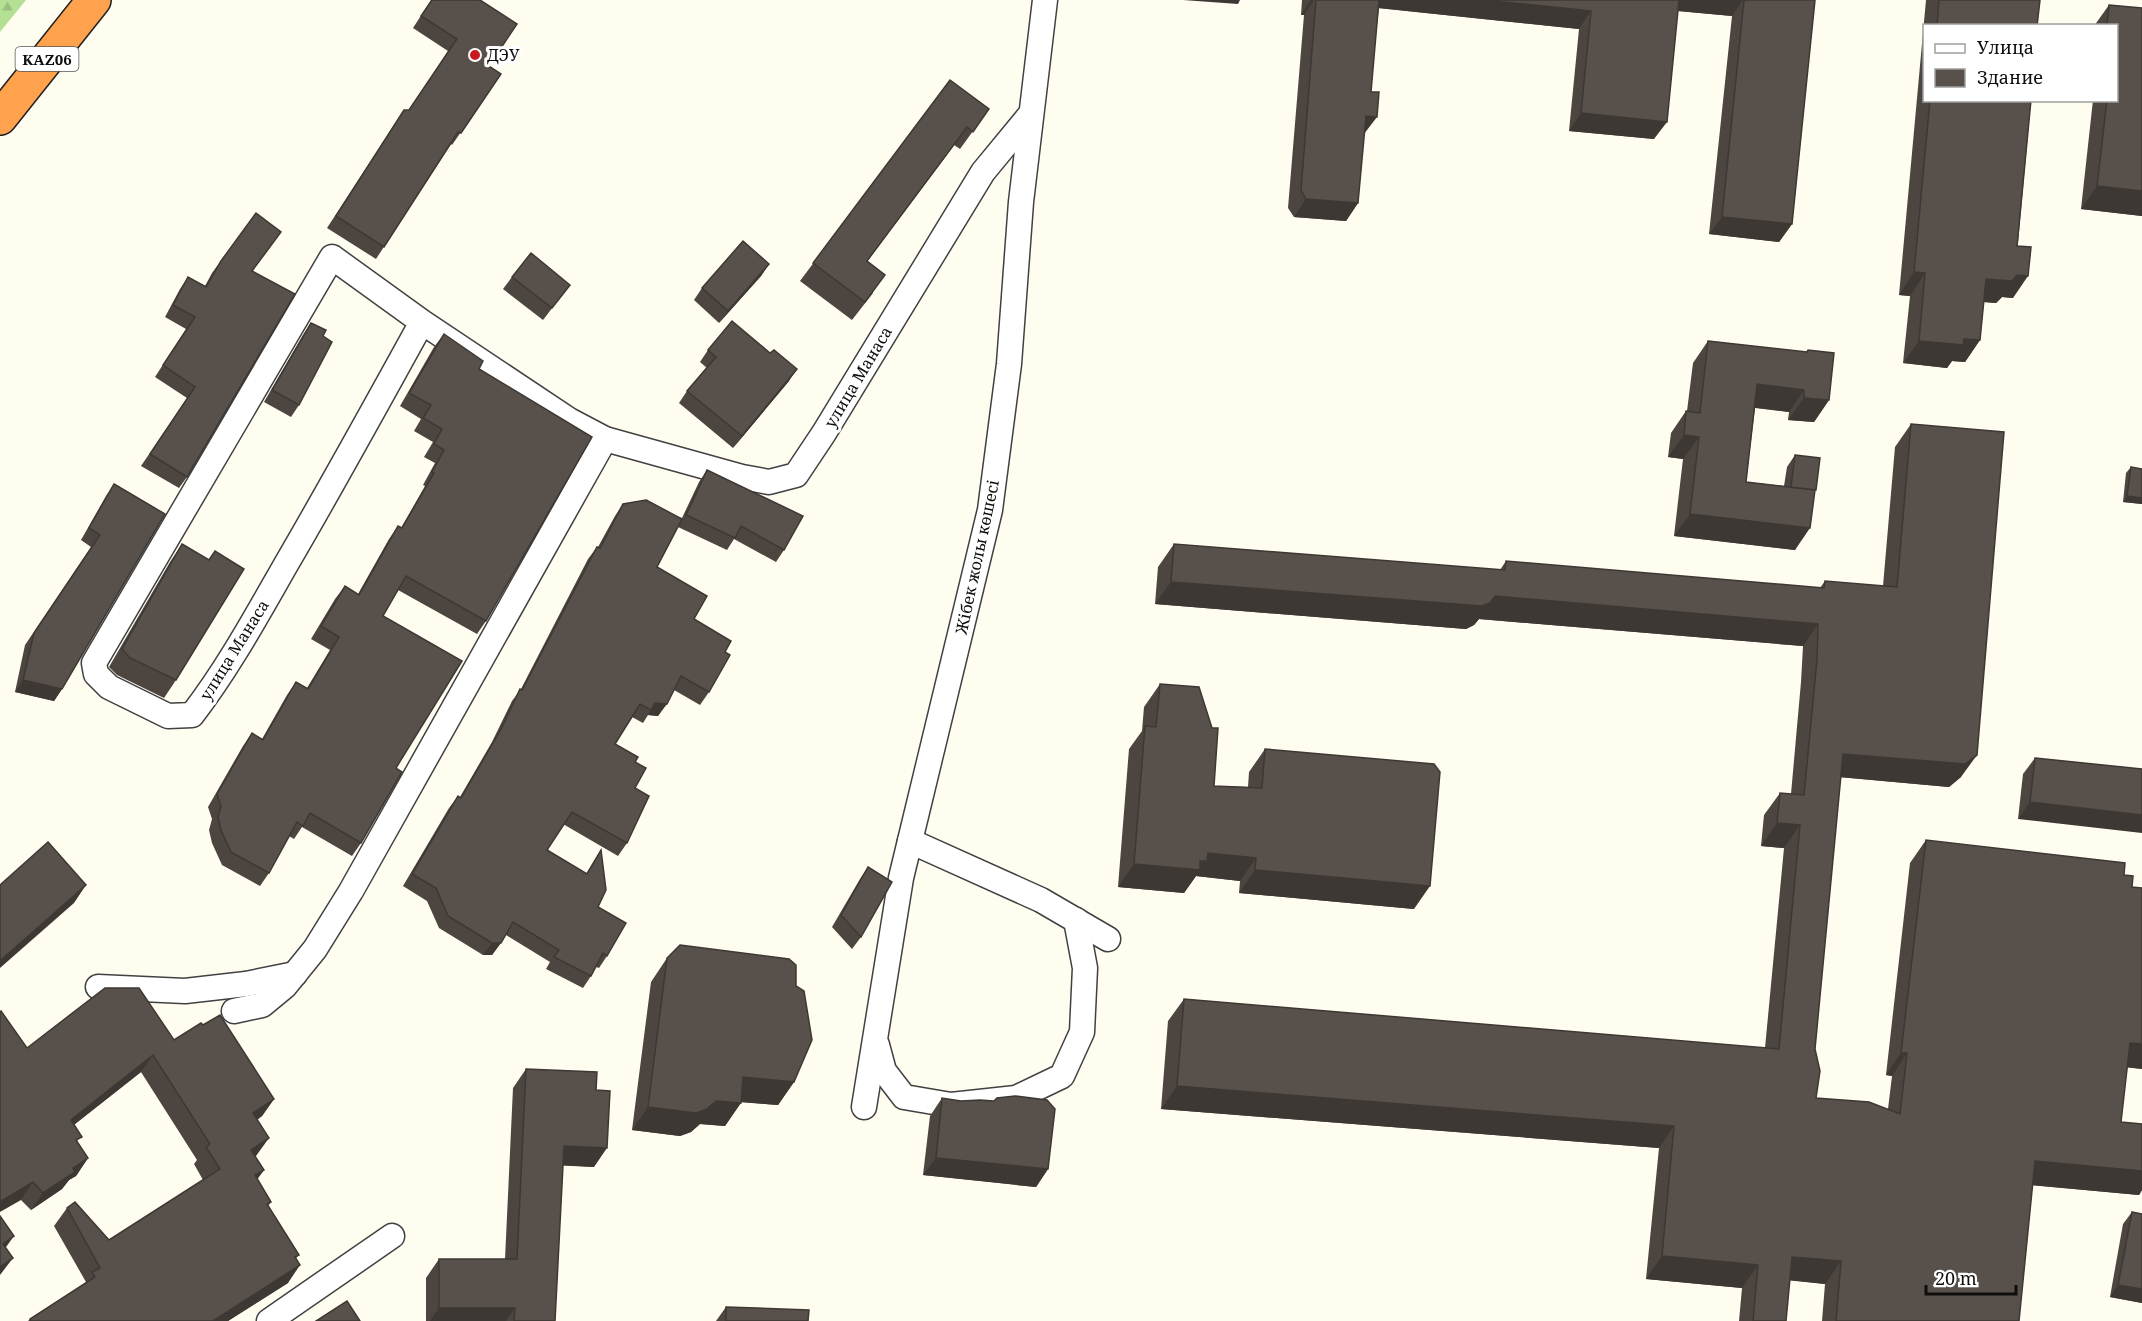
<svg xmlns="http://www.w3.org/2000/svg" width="2142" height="1321" font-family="'Noto Serif',serif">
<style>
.forest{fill:url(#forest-firs)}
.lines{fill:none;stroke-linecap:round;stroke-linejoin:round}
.street-casing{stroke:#414141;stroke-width:27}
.highway-casing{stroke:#1f1f1f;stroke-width:36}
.street{stroke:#fff;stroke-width:24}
.highway{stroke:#ffa24e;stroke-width:33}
.wall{fill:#4c4540}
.shaded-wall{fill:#3e3834}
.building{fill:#58504a;stroke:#3e3834;stroke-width:1.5}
.poi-dot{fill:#cb1a1f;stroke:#fff;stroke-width:2}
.labels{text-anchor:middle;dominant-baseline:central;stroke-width:6;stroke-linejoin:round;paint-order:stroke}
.shield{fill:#fff;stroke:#565656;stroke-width:1.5}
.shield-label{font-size:15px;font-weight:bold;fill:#0e0e0e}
.poi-label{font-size:16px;fill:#0e0e0e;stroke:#fff;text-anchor:start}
.street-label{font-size:16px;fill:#0e0e0e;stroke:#fff}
</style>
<defs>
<pattern id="forest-firs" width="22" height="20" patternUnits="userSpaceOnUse" patternTransform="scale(1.5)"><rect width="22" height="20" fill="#b4e093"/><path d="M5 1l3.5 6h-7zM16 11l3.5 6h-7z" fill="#9abf7e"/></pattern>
</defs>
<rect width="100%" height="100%" fill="#fffcf0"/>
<path class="forest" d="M0 0H26L0 32Z"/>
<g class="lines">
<g class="street-casing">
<g id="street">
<path d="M422 322C378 402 334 482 288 561 258 613 229 667 192 715L168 716 109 687 96 674 94 663 332 257 422 322 569 420 605 439 742 477 769 482 796 475 824 433 983 172 1030 115"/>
<path d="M910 841 1041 900 1108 939"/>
<path d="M98 987 185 991 246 984 295 974"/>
<path d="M234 1011 262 1005 285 986 315 949 351 891 605 439"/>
<path d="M877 1045 884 1071 904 1097 951 1105 1016 1098 1062 1076 1082 1032 1085 968 1076 920"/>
<path d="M864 1107 901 878 990 510 1009 364 1021 202 1045 0"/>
<path d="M269 1321 392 1236"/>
</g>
</g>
<g class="highway-casing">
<path id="highway" d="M0 118 94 0"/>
</g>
<use href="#street" class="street"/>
<use href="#highway" class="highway"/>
</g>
<g class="wall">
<path d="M431 0H480L489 66 501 74 452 145 451 144 376 259 327 228 396 122 404 110H409L448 51 413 28Z"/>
<path d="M1302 0H1815L1792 224 1779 242 1709 234 1732 16 1678 11 1654 139 1569 131 1579 29 1379 8 1364 134 1358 203 1346 221 1294 217 1288 208 1304 15H1301Z"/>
<path d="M1926 0H2040L2037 26H1924V100H2031L2013 298 2002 297 1996 303 1984 302 1980 340 1965 362 1952 361 1947 368 1903 363 1910 296 1899 295Z"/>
<path d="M2109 5 2142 8V216L2081 209 2093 100H2116V26H2094Z"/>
<path d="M950 80 989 109 960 149 954 145 867 261 873 293 852 320 800 281Z"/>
<path d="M256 213 281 232 252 271 187 477 179 488 141 466 187 398 155 377 186 329 165 317 180 289 188 277 205 286 212 273Z"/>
<path d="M769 264 761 276 719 323 694 300 702 288Z"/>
<path d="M512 277 570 285 543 320 503 289Z"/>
<path d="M311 323 323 336 299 405 291 417 264 402 303 335Z"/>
<path d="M444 334 479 369 486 621 477 634 398 590 383 616 396 768 361 843 352 856 302 827 294 839 289 836 269 873 260 886 222 865 212 843 209 830 212 819 208 807 243 746 252 733 262 739 287 695 296 682 307 688 330 650 311 639 335 599 345 586 358 594 389 539 398 526 401 528 425 486 423 485 435 463 424 457 433 442 414 431 421 419 400 406 434 347Z"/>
<path d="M1708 341 1806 352 1808 350 1829 400 1814 422 1788 420 1789 412 1755 408 1746 482 1784 486 1787 467 1795 455 1814 493 1795 550 1674 536 1683 459 1668 457 1671 433 1686 411H1687L1693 363Z"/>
<path d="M708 350 789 381 733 448 679 403 687 391 707 368 700 362Z"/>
<path d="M1911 424 1961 777 1949 787 1840 777 1815 1049 1816 1098 1888 1109 1892 1076 1886 1075 1910 863 1926 840 2124 875 2132 887 2142 888V1069L2127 1067 2121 1122 2142 1124V1190L2139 1195 2032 1185 2019 1321H1822L1825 1284 1790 1280 1786 1321H1739L1742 1288 1646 1279 1659 1148 1161 1109 1168 1021 1184 999 1765 1048 1784 848 1761 846 1764 815 1780 793 1791 794 1801 682 1803 646 1479 619 1474 625 1466 629 1155 604 1158 567 1174 544 1500 570 1506 561 1820 588 1825 581 1883 586 1895 447Z"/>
<path d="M2131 467 2142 504 2123 502 2126 473Z"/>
<path d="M707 470 784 550 776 562 734 539 727 550 678 527 657 567 694 619 725 652 709 692 700 705 674 690 658 716 648 715 643 723 632 717 615 744 635 762V788L627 843 618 856 563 824 547 850 586 874 601 850 598 907 607 956 599 968 596 967 591 976 583 988 546 969 550 962 506 935 492 955H483L439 928 427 901 403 886 449 808 458 796 460 797 492 742 512 701 521 689 588 559 597 547H598L615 516 623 504 682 518 699 482Z"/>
<path d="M114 484 62 689 54 701 15 692 25 645 91 547 81 540 106 496Z"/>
<path d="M182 544 209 560 215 551 176 680 164 698 117 675 109 667 170 562Z"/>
<path d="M1160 684 1214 786 1248 787 1249 772 1265 749 1414 909 1239 893 1240 881 1196 876 1184 893 1118 887 1129 749 1142 731 1144 707Z"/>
<path d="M2035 758 2142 769 2018 819 2023 774Z"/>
<path d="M868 867 861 937 852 949 832 927 860 879Z"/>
<path d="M667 958 794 1082 778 1105 741 1102 725 1126 700 1124 691 1132 680 1136 632 1130 651 982Z"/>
<path d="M203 1025 274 1099 262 1116 257 1120 256 1156 255 1157 264 1170 257 1179 271 1202 268 1206 299 1255 296 1258 288 1283 228 1321H28L30 1319 84 1285 86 1282 54 1226 67 1208 109 1240 203 1180 194 1164 197 1160 141 1072 74 1125 78 1143 88 1158 76 1176 69 1180 62 1189 31 1210 21 1200 27 1048 174 1040Z"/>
<path d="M526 1069 594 1167 563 1165 555 1321H426V1278L439 1259H505L513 1088Z"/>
<path d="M942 1098 1048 1169 1036 1187 923 1175 930 1116Z"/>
<path d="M2132 1212 2142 1214V1303L2110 1297 2123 1224Z"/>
<path d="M726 1307 808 1321H716Z"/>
</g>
<g class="shaded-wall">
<path d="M1183 0H1240L1238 4Z"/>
<path d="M1311 0H1314L1304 15H1301Z"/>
<path d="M1373 0H1484L1591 11 1579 29 1368 7Z"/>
<path d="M1674 0H1743L1732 16 1667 10Z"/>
<path d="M1581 113 1667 122 1654 139 1569 131Z"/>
<path d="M1366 116 1377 117 1364 134Z"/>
<path d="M967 127 954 145 854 279 867 261Z"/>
<path d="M2097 186 2142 191V216L2081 209Z"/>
<path d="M1306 199 1358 203 1346 221 1294 217Z"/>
<path d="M1722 217 1792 224 1779 242 1709 234Z"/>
<path d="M769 264 761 276 719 323 728 311Z"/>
<path d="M1914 272 1925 273 1910 296 1899 295Z"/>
<path d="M2017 275 2028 276 2013 298 2002 297 1996 303 1971 301 1986 279Z"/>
<path d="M1964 339 1980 340 1965 362 1952 361 1947 368 1903 363 1919 341Z"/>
<path d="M797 369 789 381 733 448 742 436Z"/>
<path d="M1757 384 1804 390 1789 412 1742 406Z"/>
<path d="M1804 398 1829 400 1814 422 1788 420Z"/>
<path d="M1684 435 1699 437 1683 459 1668 457Z"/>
<path d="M2127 496 2142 498V504L2123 502Z"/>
<path d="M1690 514 1810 528 1795 550 1674 536Z"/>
<path d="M1171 582 1495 596 1818 624 1803 646 1479 619 1474 625 1466 629 1155 604Z"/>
<path d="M23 680 62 689 54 701 15 692Z"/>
<path d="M655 703 667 704 658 716 648 715Z"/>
<path d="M1843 754 1977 755 1961 777 1949 787 1827 776Z"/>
<path d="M2030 802 2142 815V833L2018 819Z"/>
<path d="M1777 823 1800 825 1784 848 1761 846Z"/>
<path d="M1208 853 1256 858 1240 881 1196 876 1184 893 1118 887 1134 864 1200 861Z"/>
<path d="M1255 870 1430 886 1414 909 1239 893Z"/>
<path d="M86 885 74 903 0 968V961Z"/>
<path d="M492 943H501L492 955H483Z"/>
<path d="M2130 1043 2142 1044V1069L2114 1066Z"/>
<path d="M1901 1053H1907L1892 1076 1886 1075Z"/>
<path d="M153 1055 141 1072 58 1137 71 1120Z"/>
<path d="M743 1077 794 1082 778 1105 727 1101Z"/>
<path d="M1177 1086 1674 1126 1659 1148 1161 1109Z"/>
<path d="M274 1099 262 1116 240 1131 253 1113Z"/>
<path d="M716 1101 741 1103 725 1126 700 1124 691 1132 680 1136 632 1130 648 1107Z"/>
<path d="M269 1138 256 1156 238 1167 251 1150Z"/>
<path d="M564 1146 607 1148 594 1167 550 1165Z"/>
<path d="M88 1158 76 1176 69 1180 62 1189 31 1210 43 1193 73 1168Z"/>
<path d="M936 1158 1048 1169 1036 1187 923 1175Z"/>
<path d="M2035 1161 2142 1171V1190L2139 1195 2019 1184Z"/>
<path d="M264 1170 251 1188 255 1175Z"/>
<path d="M33 1182 21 1200 0 1212V1202Z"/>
<path d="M14 1236 1 1254 3 1244Z"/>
<path d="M1662 1256 1758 1265 1742 1288 1646 1279Z"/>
<path d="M1792 1257 1841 1261 1825 1284 1776 1279Z"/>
<path d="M13 1258 0 1275V1276V1267Z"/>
<path d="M300 1265 288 1283 228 1321H213Z"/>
<path d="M2118 1285 2142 1289V1303L2110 1297Z"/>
<path d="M439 1308H515L506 1321H430Z"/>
</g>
<g class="building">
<path d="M432 0H480L517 24 489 66 501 74 461 133 458 132 384 247 336 216 404 110H409L457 39 421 16Z"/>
<path d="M1316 0H1379L1371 92H1379L1377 117 1366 116 1358 203 1306 199 1301 190Z"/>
<path d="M1484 0H1679L1667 122 1581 113 1591 11Z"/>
<path d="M1744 0H1815L1792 224 1722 217Z"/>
<path d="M1939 0H2040L2037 26H1937Z"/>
<path d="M2109 5 2142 8V191L2097 186 2107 100H2116V26H2107Z"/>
<path d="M950 80 989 109 973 132 967 127 867 261 885 275 865 302 813 263Z"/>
<path d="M1930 100H2031L2017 246 2031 247 2028 276 2017 275 2012 281 1986 279 1980 340 1964 339 1963 345 1919 341 1925 273 1914 272Z"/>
<path d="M256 213 281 232 252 271 295 294 187 477 150 454 195 387 163 365 195 317 173 305 188 277 206 287 221 261Z"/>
<path d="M743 241 769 264 728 311 702 288Z"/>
<path d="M531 253 570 285 552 308 512 277Z"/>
<path d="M732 321 770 353 774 350 797 369 742 436 687 391 716 357 708 350Z"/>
<path d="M311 323 326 330 323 336 332 342 299 405 272 390Z"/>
<path d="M444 334 483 361 479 369 592 437 486 621 406 576 383 616 462 661 396 768 402 772 361 843 310 813 303 826 297 822 269 873 231 852 221 830 218 817 221 806 217 794 252 733 263 740 296 682 308 689 339 637 321 626 345 586 359 595 398 526 402 528 434 473 432 472 444 450 434 444 442 429 423 418 431 405 409 393Z"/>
<path d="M1708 341 1807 352 1808 350 1834 353 1829 400 1804 398V390L1757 384 1746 482 1815 490 1810 528 1690 514 1699 437 1684 435 1686 411 1700 413Z"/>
<path d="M1911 424 2004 432 1977 755 1965 764 1843 754 1815 1049 1820 1071 1816 1098 1869 1102 1900 1114 1907 1053H1901L1926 840 2125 863 2124 875 2133 876 2132 887 2142 888V1044L2130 1043 2121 1122 2142 1124V1171L2035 1161 2019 1321H1836L1841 1261 1792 1257 1786 1321H1753L1758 1265 1662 1256 1674 1126 1177 1086 1184 999 1779 1049 1800 825 1777 823 1780 793 1804 795 1817 660 1818 624 1495 596 1490 603 1482 606 1171 582 1174 544 1505 570 1506 561 1824 588 1825 581 1897 587Z"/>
<path d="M1795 455 1820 458 1816 490 1791 487Z"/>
<path d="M2131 467 2142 469V498L2127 496Z"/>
<path d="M707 470 803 516 784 550 741 526 735 538 686 515Z"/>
<path d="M114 484 165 514 62 689 23 680 34 633 100 535 89 528Z"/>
<path d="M646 500 682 519 657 567 707 596 694 619 731 641 725 652 730 655 709 692 681 676 667 704 655 703 651 710 640 704 615 744 638 757 635 762 646 768 635 788 649 796 627 843 572 812 547 850 587 874 601 850 606 890 598 907 626 923 607 956 603 953 591 976 554 957 559 950 513 922 501 943H492L448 916 436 888 412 874 458 796 461 798 501 729 520 689 522 690 597 547 600 548 623 504Z"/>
<path d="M182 544 209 560 215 551 244 569 176 680 130 658 122 649Z"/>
<path d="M1160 684 1199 687 1212 728H1218L1214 786 1262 788 1265 749 1434 764 1440 772 1430 886 1255 870 1256 858 1208 853 1207 861H1200V870L1134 864 1145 726 1156 727Z"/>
<path d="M2035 758 2142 769V815L2030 802Z"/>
<path d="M48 842 86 885 0 961V885Z"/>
<path d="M868 867 892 882 861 937 841 915Z"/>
<path d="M680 945 789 959 796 965V986L804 991 812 1040 794 1082 743 1077 741 1103 716 1101 707 1109 696 1113 648 1107 667 958Z"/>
<path d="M105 988H139L174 1040 201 1023 203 1025 220 1015 274 1099 253 1113 269 1138 251 1150 264 1170 255 1175 271 1202 267 1204 299 1255 295 1257 300 1265 213 1321H31L30 1319 95 1277 92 1272 100 1268 67 1208 75 1202 109 1240 220 1169 206 1147 210 1144 153 1055 71 1120 82 1137 76 1140 88 1158 73 1168 75 1172 43 1193 33 1182 0 1202V1012L1 1011 27 1048Z"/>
<path d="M526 1069 597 1072 596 1090 610 1091 607 1148 564 1146 555 1321H514L515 1308H439V1259H517Z"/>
<path d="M1015 1096 1047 1100 1055 1109 1048 1169 936 1158 942 1098 961 1101 980 1100 994 1101 997 1098Z"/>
<path d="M2132 1212 2142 1214V1289L2118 1285Z"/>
<path d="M0 1216 14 1236 3 1244 13 1258 0 1267Z"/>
<path d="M347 1301 360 1321H316Z"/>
<path d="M726 1307 809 1310 808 1321H726Z"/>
</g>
<circle class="poi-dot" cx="475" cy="55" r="6"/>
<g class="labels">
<rect class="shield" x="15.5" y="47" width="63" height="24" rx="4.5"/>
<g class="shield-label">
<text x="47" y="59">KAZ06</text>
</g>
<g class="poi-label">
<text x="487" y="55">ДЭУ</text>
</g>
<g class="street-label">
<text transform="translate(858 377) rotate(-59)">улица Манаса</text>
<text transform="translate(977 557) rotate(-78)">Жібек жолы көшесі</text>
<text transform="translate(234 650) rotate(-58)">улица Манаса</text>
</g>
</g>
<rect x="1923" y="24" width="195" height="78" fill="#ffffff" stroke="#9f9f9f" stroke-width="1.5"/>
<rect x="1935" y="44" width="30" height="9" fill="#ffffff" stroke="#9f9f9f" stroke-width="1.5"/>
<text x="1977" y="54" font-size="18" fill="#0e0e0e">Улица</text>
<rect x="1935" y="69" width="30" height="18" fill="#58504a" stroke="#9f9f9f" stroke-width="1.5"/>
<text x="1977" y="84" font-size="18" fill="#0e0e0e">Здание</text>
<path d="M1926 1285v9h90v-9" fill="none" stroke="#0e0e0e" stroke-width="3"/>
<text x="1935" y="1285" font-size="18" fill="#0e0e0e" stroke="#ffffff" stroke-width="4.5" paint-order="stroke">20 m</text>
</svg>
